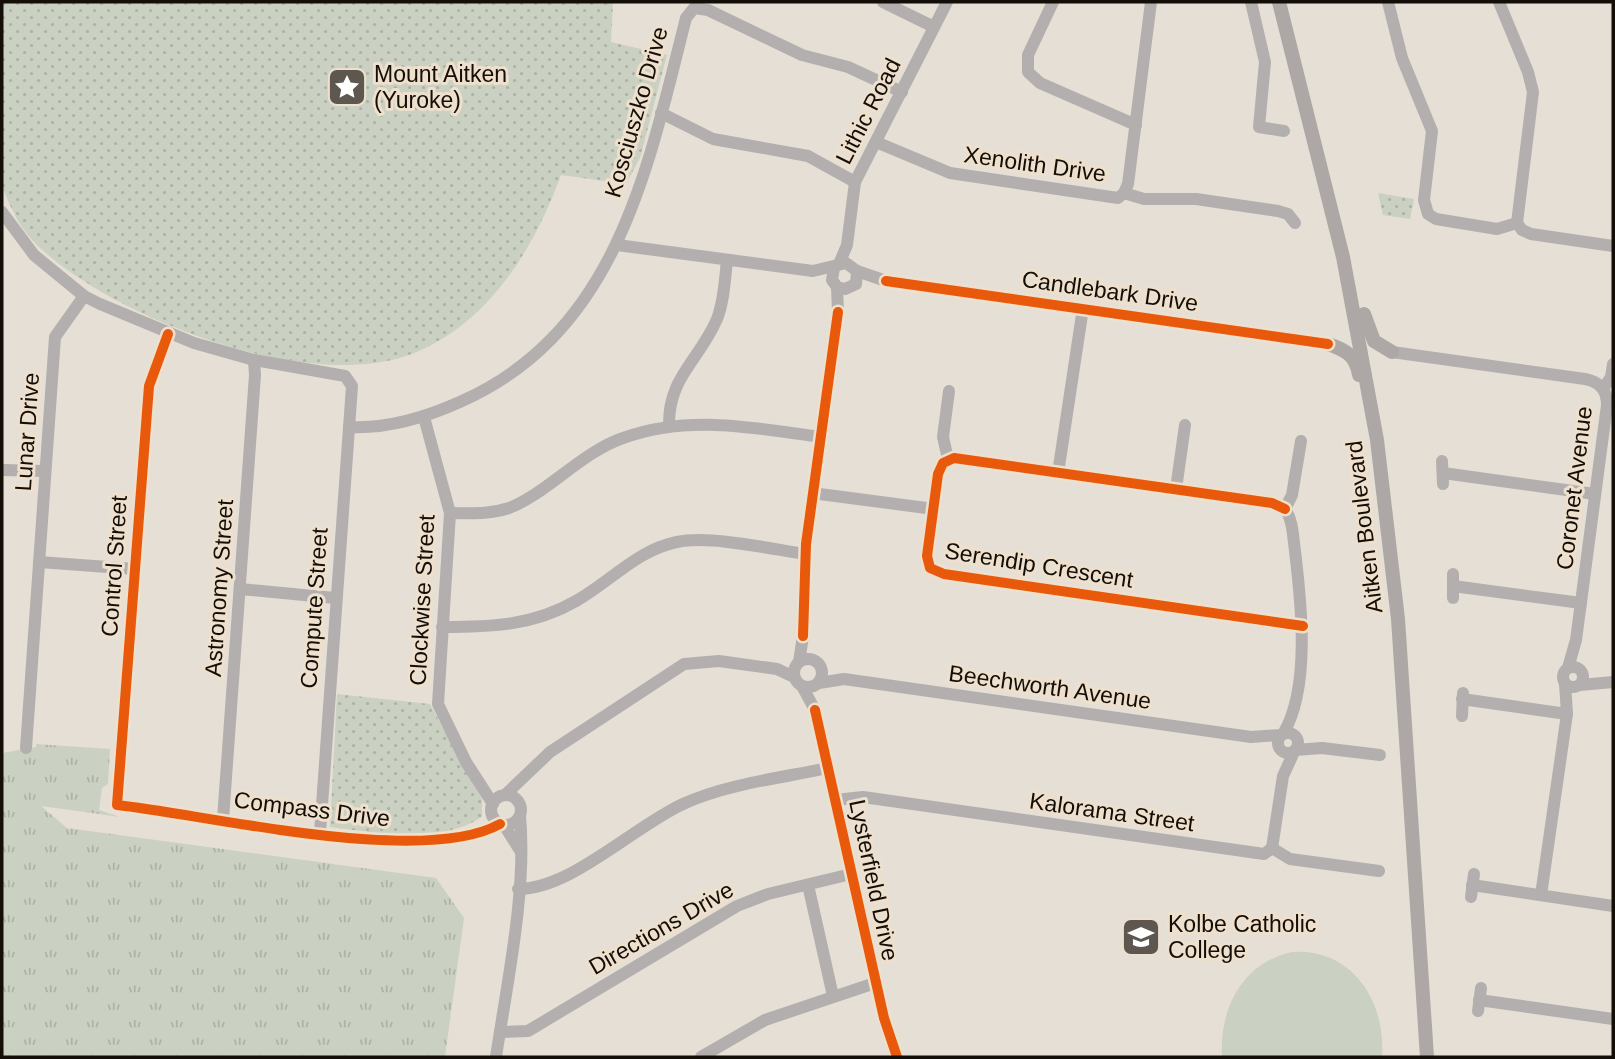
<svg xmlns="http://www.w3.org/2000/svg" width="1615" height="1059" font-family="Arial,sans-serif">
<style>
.grass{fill:url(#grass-tufts)}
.park{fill:url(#park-dots)}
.pitch{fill:#cad1c2}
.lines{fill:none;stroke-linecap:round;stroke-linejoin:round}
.minor{stroke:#b3afae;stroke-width:12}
.major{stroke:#ada8a5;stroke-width:14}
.cycleway-casing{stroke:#eee0cd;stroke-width:15}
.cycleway{stroke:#e8590c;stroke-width:10}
.labels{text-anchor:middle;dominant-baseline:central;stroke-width:6;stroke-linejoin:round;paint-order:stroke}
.poi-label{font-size:23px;fill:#130e08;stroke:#eee0cd;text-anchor:start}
.street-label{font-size:23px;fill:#130e08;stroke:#eee0cd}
</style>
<defs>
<pattern id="grass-tufts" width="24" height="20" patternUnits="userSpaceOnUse" patternTransform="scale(1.75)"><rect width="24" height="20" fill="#cad1c2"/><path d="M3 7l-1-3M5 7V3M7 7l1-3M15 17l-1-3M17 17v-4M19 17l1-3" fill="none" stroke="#adb2a5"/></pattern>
<pattern id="park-dots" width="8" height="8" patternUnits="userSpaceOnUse" patternTransform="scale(1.75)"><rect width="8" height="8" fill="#cad1c2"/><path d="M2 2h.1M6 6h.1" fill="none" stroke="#adb2a5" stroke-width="1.8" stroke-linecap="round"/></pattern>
</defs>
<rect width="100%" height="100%" fill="#e6dfd5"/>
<path class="grass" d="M36 744 110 749 108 784 102 788 99 810 120 817 41 806 67 828 436 878 464 918 445 1057H2V753L36 747Z"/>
<g class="park">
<path d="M2 2H613L611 42 667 55 640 158 626 184 561 175C535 247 489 323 414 353 312 395 114 319 37 245 20 229 11 208 2 187Z"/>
<path d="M1378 193 1414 199 1410 219 1383 215Z"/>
<path d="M337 694 430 704 482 799V817C438 845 379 833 330 827Z"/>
</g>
<path class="pitch" d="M1292 952C1352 948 1386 1001 1382 1057H1222C1219 1009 1242 963 1292 952Z"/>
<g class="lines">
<g class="minor">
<path d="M883 2 934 27"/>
<path d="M1053 2 1028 55V72L1040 83 1136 125"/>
<path d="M1251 2 1265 62 1259 127 1284 131"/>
<path d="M1388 2 1402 58 1432 131 1424 200 1428 214 1436 219 1497 229 1517 223"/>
<path d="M1499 2 1528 72 1533 92 1517 223 1522 230 1531 234 1613 246"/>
<path d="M661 113 713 139 808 156 855 182"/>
<path d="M876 142 950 173 1118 198 1124 193 1128 184 1151 2"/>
<path d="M1124 193 1144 199H1196L1278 211 1288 214 1295 223"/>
<path d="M2 212 34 255 84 296 100 304 194 343 254 360 345 376 352 386 320 833"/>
<path d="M617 245 813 271 846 263 857 271 856 284 845 289 837 287 832 280 834 268"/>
<path d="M839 264 847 245 855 182 947 2"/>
<path d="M857 271 886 281 1328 344"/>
<path d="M168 334 149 386 117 805C209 815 423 867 500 824"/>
<path d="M1392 352 1585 379C1600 382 1607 390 1607 405L1576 640 1568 668"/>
<path d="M1603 389 1611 377 1613 364"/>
<path d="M424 417 450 513 438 704 466 762 493 804"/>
<path d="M669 426C668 377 699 361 717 319 724 301 725 279 727 260"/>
<path d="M349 427C389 429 427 417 462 401 618 331 648 167 686 18L694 8 708 10 802 55 848 67 902 92"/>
<path d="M948 459 943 437 949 391"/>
<path d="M1442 461 1443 484"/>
<path d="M2 470 44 471"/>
<path d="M1058 473 1083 308"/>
<path d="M1443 473 1595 494"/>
<path d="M1176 489 1185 425"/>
<path d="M812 493 934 509"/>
<path d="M1285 509 1272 503 954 458 943 463 938 474 927 556 930 568 944 574 1303 626"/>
<path d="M1285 509 1292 495 1301 441"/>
<path d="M450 513C470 513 489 515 509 508 546 494 582 452 623 438 689 414 754 428 821 437"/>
<path d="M39 562 135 569"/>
<path d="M1453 574V598"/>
<path d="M1453 586 1581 603"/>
<path d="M240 589 335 598"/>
<path d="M442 627C490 627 533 626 576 601 610 582 637 550 677 542 710 535 771 549 805 554"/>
<circle cx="808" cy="673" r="14"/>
<path d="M799 662 803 636 806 544 838 312 837 287"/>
<circle cx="1573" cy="677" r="10"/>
<path d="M819 683 844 679 1251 737 1281 735"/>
<path d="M1580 685 1613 682"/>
<path d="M802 686 815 710 884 1018 897 1057"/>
<path d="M1462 699 1567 714"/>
<path d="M1462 716 1463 693"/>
<circle cx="1288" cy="743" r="10"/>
<path d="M1283 734C1311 688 1301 601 1295 551 1293 537 1293 520 1285 509"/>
<path d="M26 748 55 337 84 296"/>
<path d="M1295 750 1322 748 1380 755"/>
<path d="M505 795 550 752 684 664 719 661 777 669 794 677"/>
<circle cx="506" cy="810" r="15"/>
<path d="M835 800 863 797 1264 854 1272 848 1283 776 1294 752"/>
<path d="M223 819 255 375 254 360"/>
<path d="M504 825 521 852"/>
<path d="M1272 848 1290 859 1379 871"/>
<path d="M808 885 833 996"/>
<path d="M1472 885 1613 906"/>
<path d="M518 889C571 889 633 827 683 804 727 784 780 778 828 768"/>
<path d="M1541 895 1567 714 1565 683"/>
<path d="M1471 897 1474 874"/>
<path d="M1479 1000 1613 1019"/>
<path d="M1478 1011 1481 988"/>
<path d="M500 1032 528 1031 737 906 768 894 851 874"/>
<path d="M496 1057C507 983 527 890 520 816"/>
<path d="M701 1057 765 1020 875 983"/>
</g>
<g class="major">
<path d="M1279 2 1343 257 1377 440 1398 619 1427 1057"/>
<path d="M1364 314 1374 341 1392 352"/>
<path d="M1328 344C1346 350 1356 356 1359 375"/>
</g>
<g class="cycleway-casing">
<g id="cycleway">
<path d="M886 281 1328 344"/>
<path d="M168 334 149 386 117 805C209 815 423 867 500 824"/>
<path d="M1285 509 1272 503 954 458 943 463 938 474 927 556 930 568 944 574 1303 626"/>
<path d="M803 636 806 544 838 312"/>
<path d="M815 710 884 1018 897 1057"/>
</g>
</g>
<use href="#cycleway" class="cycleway"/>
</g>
<defs>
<g id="sight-square" transform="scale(2.0125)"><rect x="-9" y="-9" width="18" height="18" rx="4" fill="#5d5750" stroke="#eee0cd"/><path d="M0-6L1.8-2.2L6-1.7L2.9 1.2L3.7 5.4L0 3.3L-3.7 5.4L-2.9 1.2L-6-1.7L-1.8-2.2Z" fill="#fff"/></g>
<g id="school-square" transform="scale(2.0125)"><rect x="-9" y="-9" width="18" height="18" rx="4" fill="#5d5750" stroke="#eee0cd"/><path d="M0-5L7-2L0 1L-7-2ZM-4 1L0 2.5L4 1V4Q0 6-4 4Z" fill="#fff"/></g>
</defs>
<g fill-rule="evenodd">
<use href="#sight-square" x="347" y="87"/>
<use href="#school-square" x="1141" y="937"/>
</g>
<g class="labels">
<g class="poi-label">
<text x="374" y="74">Mount Aitken<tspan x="374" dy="26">(Yuroke)</tspan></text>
<text x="1168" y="924">Kolbe Catholic<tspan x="1168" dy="26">College</tspan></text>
</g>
<g class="street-label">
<text transform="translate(868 111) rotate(-63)">Lithic Road</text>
<text transform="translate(636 112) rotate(-74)">Kosciuszko Drive</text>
<text transform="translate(1035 164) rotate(8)">Xenolith Drive</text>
<text transform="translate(1110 291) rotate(8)">Candlebark Drive</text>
<text transform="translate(27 432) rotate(-86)">Lunar Drive</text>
<text transform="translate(1574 488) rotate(-83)">Coronet Avenue</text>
<text transform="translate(1364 527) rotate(-97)">Aitken Boulevard</text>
<text transform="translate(1039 565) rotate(9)">Serendip Crescent</text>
<text transform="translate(114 566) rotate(-86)">Control Street</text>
<text transform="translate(219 588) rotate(-86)">Astronomy Street</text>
<text transform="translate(422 600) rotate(-87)">Clockwise Street</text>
<text transform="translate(314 608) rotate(-86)">Compute Street</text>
<text transform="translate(1050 687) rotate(8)">Beechworth Avenue</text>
<text transform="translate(312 809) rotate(7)">Compass Drive</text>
<text transform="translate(1112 812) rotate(8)">Kalorama Street</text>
<text transform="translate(874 880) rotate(78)">Lysterfield Drive</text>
<text transform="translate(661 928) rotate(-30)">Directions Drive</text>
</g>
</g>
<rect width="1615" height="1059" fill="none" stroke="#130e08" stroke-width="7"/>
</svg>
